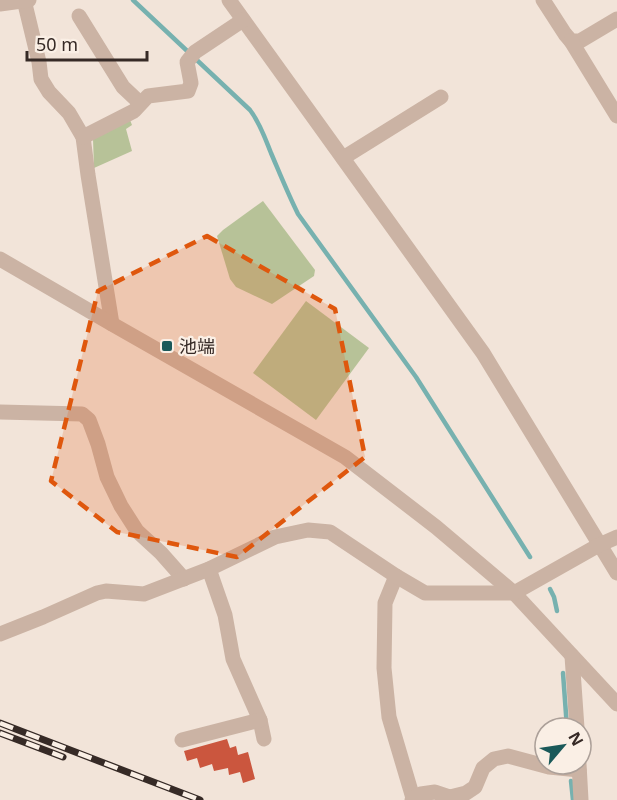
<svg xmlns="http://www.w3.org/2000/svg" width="617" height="800" font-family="'Noto Sans','Noto Sans JP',sans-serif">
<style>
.green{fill:#b7c298}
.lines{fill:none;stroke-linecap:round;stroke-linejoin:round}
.stream{stroke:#77b1af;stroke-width:4.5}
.building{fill:#cb563e}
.minor{stroke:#cbb3a4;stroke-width:15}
.rail-casing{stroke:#362a26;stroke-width:7}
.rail{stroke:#faefe5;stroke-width:4.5;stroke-dasharray:14;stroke-linecap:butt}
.marked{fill:#df570d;fill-opacity:0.2;stroke:#df570d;stroke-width:4.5;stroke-dasharray:12 8;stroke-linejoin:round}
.poi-dot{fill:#1a5959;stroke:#faefe5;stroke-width:2}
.labels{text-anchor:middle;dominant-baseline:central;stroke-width:4.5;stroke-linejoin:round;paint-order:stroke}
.poi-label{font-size:18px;fill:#362a26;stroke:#faefe5;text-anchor:start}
</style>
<rect width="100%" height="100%" fill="#f2e4d9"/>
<g class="green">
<path d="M130 120 132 125 126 129 132 151 94 168 93 139Z"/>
<path d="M263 201 315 270 314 276 272 304 236 287 230 279 217 236 223 230Z"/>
<path d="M306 301 369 348 316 420 253 373Z"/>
</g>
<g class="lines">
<g class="stream">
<path d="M133 0 250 110C260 123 265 138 271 153 280 174 288 194 298 214L416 377 530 557"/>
<path d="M550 589 554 597 557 611"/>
<path d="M563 673 567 728"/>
<path d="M571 781 573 800"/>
</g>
</g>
<path class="building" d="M227 739 230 748 236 746 238 755 248 752 255 779 243 783 240 772 229 775 228 768 214 771 212 764 200 768 197 758 187 761 184 751Z"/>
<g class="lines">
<g class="minor">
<path d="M24 0 39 62 41 79 49 92 69 113 83 137 88 175 112 324"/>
<path d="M229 0 483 353 617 573"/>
<path d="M543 0 565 34 571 41H580L617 19"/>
<path d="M0 4 29 0"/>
<path d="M79 16 123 87 140 103"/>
<path d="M571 41 617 116"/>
<path d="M83 137 134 111 148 96 188 91 191 83 187 62 195 52 243 20"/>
<path d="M343 158 441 97"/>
<path d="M0 259 112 324 345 457 436 527 514 593 617 704"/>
<path d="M0 412 82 414 89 420 98 444 107 477 121 506 137 531 161 553 184 579"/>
<path d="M209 569 225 615 233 659 260 720 264 739"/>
<path d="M396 576 385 603 384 668 389 717 413 798"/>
<path d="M0 634 43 617 97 593 106 591 144 594 209 569 275 537 308 530 330 532 396 576 425 593H514L599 545 617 537"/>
<path d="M572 656 577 728"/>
<path d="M182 740 260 720"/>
<path d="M579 764 581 800"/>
<path d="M412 800 413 798 421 794 435 792 450 797 466 793 475 787 483 768 494 759 508 756 549 767 579 770"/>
</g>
<g class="rail-casing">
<g id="rail">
<path d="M0 723 200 800"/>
<path d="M0 733 63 757"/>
</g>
</g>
<use href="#rail" class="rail"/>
</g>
<path class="marked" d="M207 236 335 309 365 457 237 557 117 532 51 481 98 291Z"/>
<rect class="poi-dot" x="161" y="340" width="12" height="12" rx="3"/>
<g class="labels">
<g class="poi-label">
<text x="179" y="346">池端</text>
</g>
</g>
<g transform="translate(563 746) rotate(61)"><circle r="28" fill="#faefe5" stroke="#aca099" stroke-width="1.5"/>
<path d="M0-4.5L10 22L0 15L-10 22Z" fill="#1a5959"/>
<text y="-9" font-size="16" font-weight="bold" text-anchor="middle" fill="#362a26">N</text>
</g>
<path d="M27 51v9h120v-9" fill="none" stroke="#362a26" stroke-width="3"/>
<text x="36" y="51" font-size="18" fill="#362a26" stroke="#faefe5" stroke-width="4.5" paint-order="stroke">50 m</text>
</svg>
